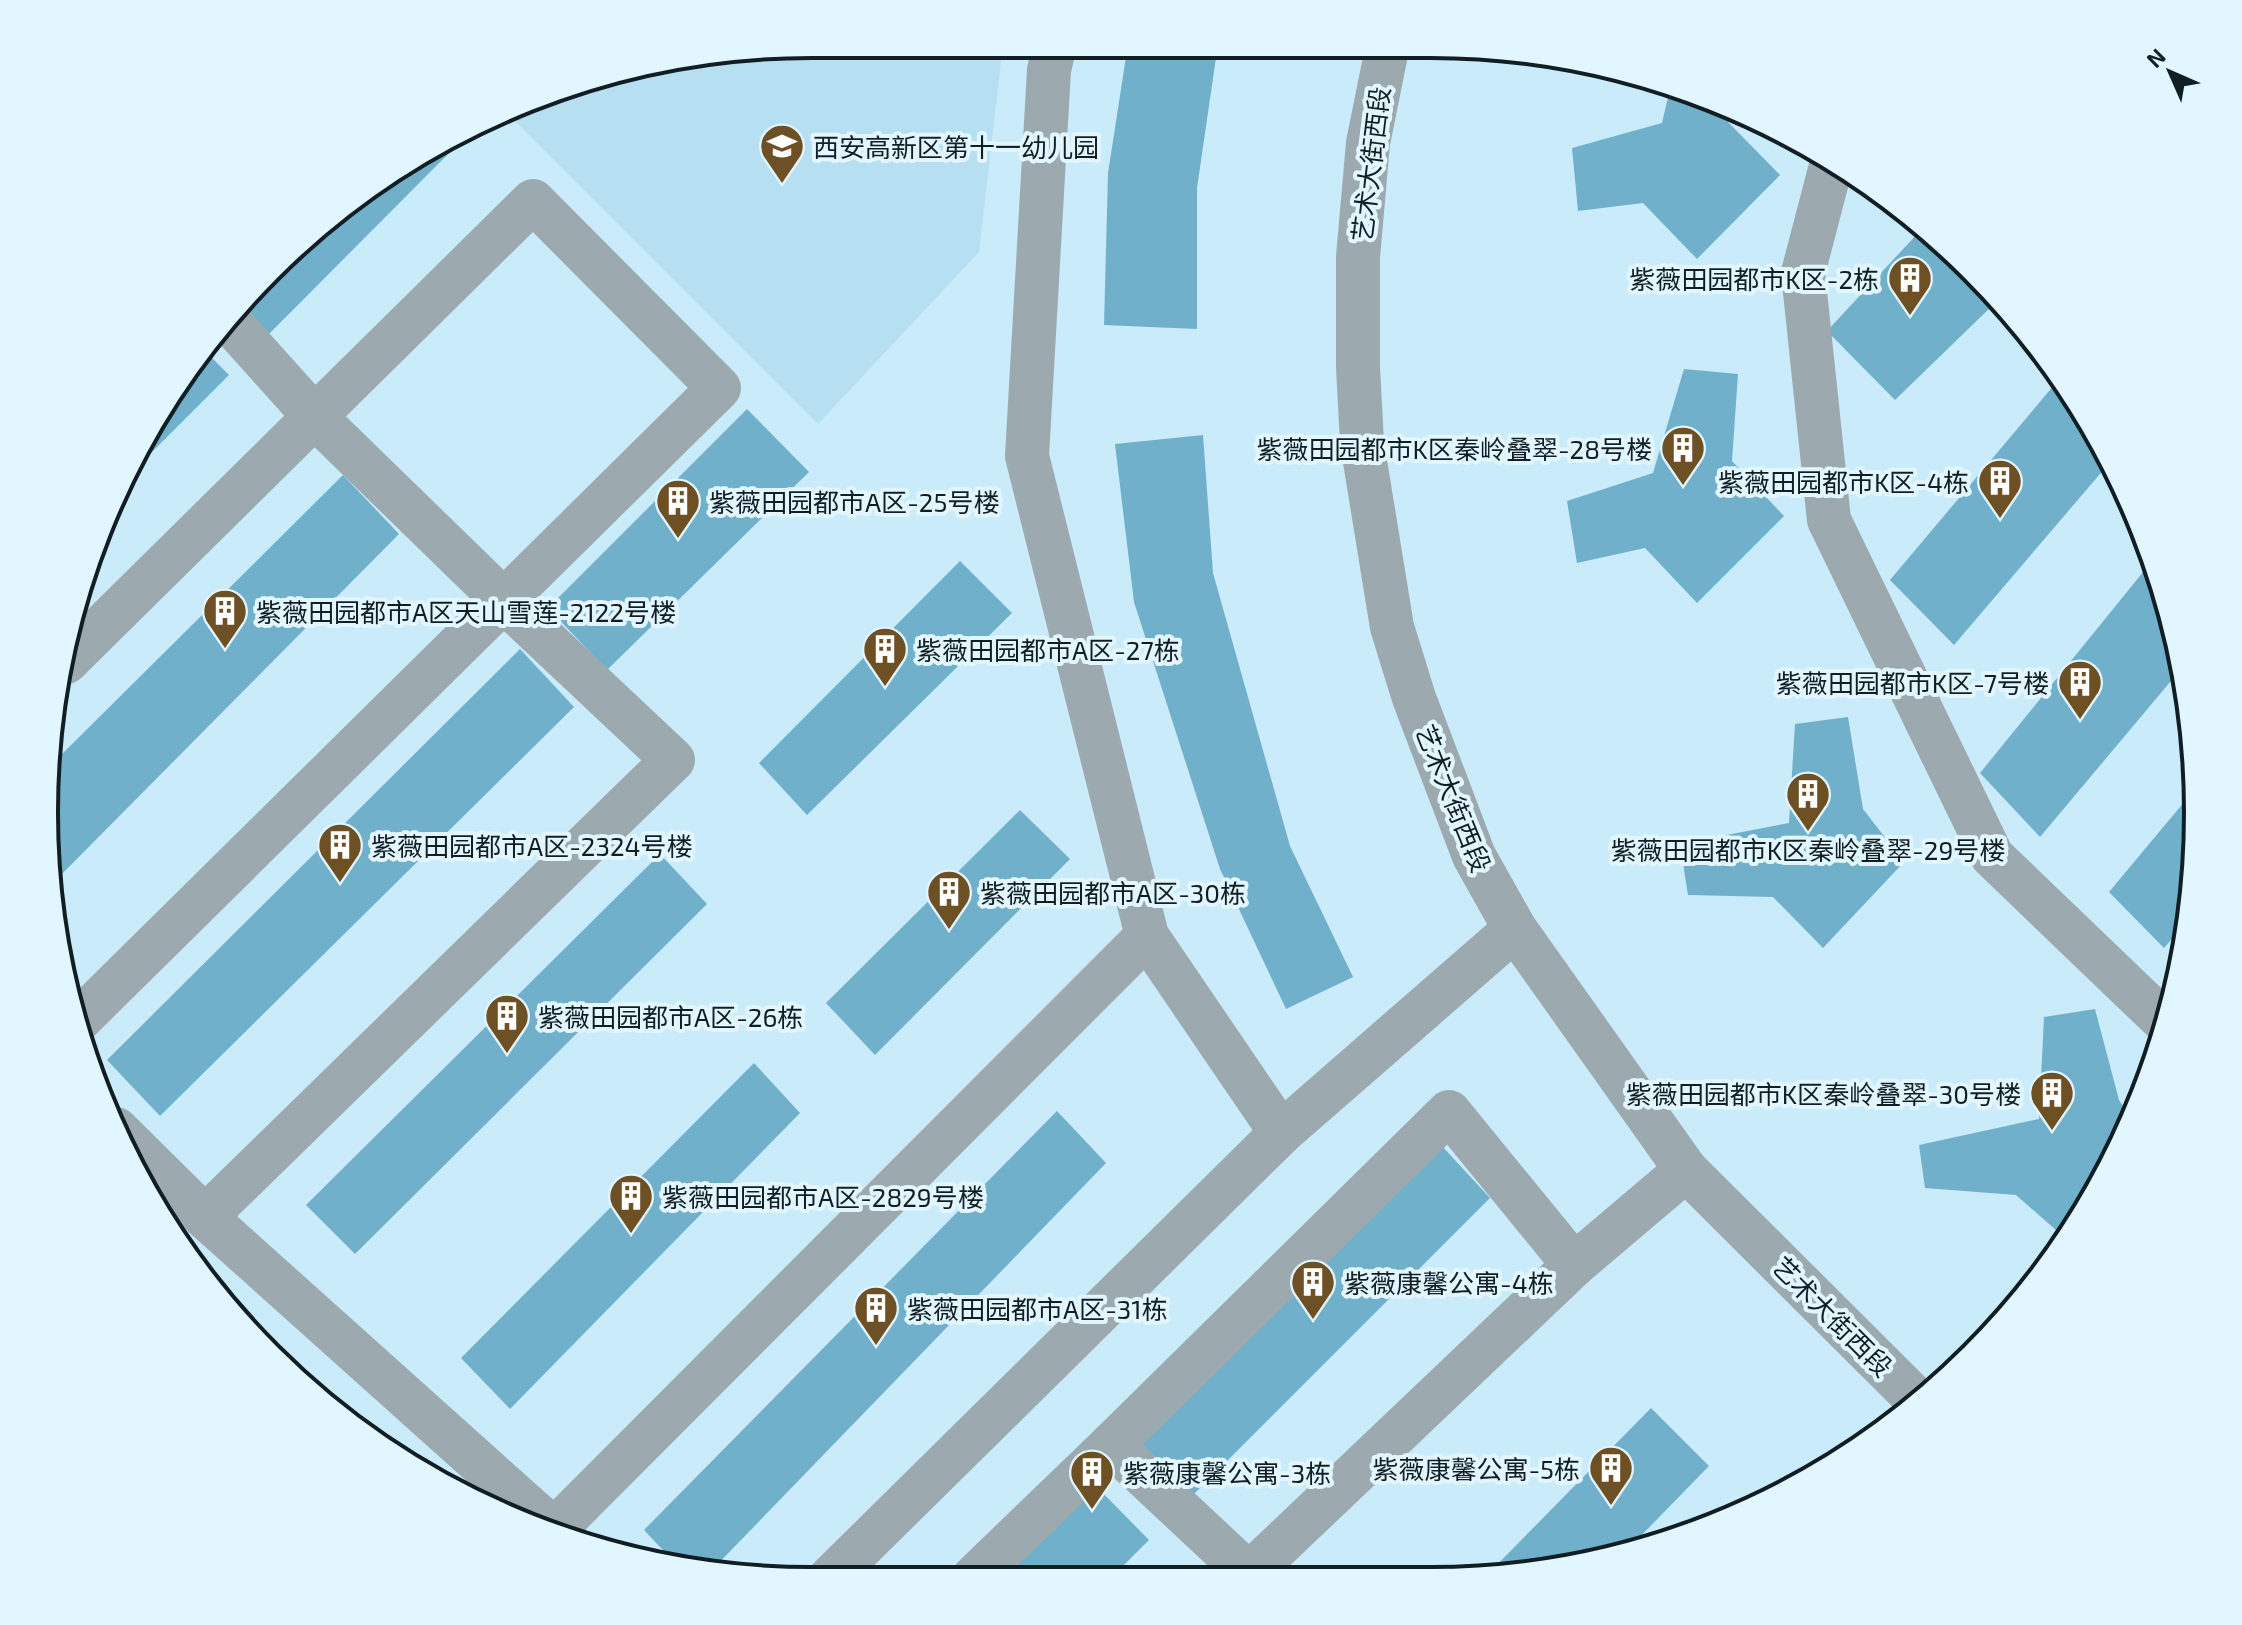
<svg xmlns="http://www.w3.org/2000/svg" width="2242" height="1625" font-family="'Exo 2','Noto Sans SC',sans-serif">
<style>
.built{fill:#b6e0f2}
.building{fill:#71b0cb}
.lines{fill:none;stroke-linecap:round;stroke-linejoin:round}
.minor{stroke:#9caab0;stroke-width:44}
.labels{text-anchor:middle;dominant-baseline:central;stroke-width:8;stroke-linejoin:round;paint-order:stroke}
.poi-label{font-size:26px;fill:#111e23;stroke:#e2f6ff;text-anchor:start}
.street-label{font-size:26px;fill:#111e23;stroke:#e2f6ff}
.rim{fill:none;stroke:#111e23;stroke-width:4}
</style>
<rect width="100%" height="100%" fill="#caebfa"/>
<path class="built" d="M812 44H1003L979 252 818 424 511 117 613 70Z"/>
<g class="building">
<path d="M1128 44H1218L1197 188V329L1104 325 1108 173Z"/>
<path d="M1670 89 1729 116 1728 122 1780 175 1697 259 1643 203 1578 211 1572 148 1662 123Z"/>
<path d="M464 138 264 339 234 306 386 173Z"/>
<path d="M1919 232 1995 303 1895 400 1827 331Z"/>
<path d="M205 351 229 375 119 485 123 473Z"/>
<path d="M1684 369 1738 374 1732 461 1784 516 1697 603 1645 548 1577 563 1567 501 1653 473Z"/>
<path d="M2060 378 2111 461 1954 645 1890 580Z"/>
<path d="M747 409 809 472 607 670 548 608Z"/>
<path d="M1203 435 1213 573 1290 846 1353 977 1286 1009 1220 869 1134 602 1115 444Z"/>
<path d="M343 475 399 534 51 885V765Z"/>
<path d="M960 561 1012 613 807 815 759 763Z"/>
<path d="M2152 561 2172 613 2181 669 2040 837 1980 773Z"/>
<path d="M520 649 574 707 160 1116 107 1060Z"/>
<path d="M1848 717 1863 809 1904 862 1823 948 1773 897 1688 895 1680 844 1789 823 1795 724Z"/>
<path d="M2195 789 2191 912 2190 918 2164 948 2109 892Z"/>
<path d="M1020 810 1070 859 875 1055 826 1003Z"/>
<path d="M660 854 707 904 355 1254 306 1205Z"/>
<path d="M2095 1009 2119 1100 2131 1118 2095 1196 2065 1238 2016 1195 1925 1188 1919 1145 2039 1119 2044 1017Z"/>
<path d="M754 1063 800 1113 510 1409 461 1358Z"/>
<path d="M1057 1111 1106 1163 711 1571 677 1565 644 1530Z"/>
<path d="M1441 1145 1490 1198 1188 1500 1134 1445Z"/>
<path d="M1651 1408 1709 1466 1629 1548 1530 1574 1487 1575Z"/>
<path d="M1093 1483 1149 1540 1112 1577 996 1578Z"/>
</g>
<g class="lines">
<g class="minor">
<path d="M1055 44 1049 70 1027 456 1147 936 1281 1133"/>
<path d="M1388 44 1368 143 1358 257V367L1362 443 1392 627 1414 698 1474 856 1515 929 1686 1170 1919 1402"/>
<path d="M1832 162 1803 273 1829 520 1992 856 2166 1023"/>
<path d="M66 662 533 201 719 388 79 1020"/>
<path d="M116 1129 205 1217 554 1530"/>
<path d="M205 1217 673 760 503 600 314 416 226 318"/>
<path d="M1574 1265 1686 1170"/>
<path d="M1111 1445 1449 1112 1574 1265 1247 1576"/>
<path d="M554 1530 1147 936"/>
<path d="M973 1578 1111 1445 1251 1576"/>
<path d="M829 1579 1281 1133 1515 929"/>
</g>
</g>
<defs>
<g id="school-pin" transform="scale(2.3)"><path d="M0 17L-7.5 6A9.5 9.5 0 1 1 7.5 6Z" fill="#6e5025" stroke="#e2f6ff"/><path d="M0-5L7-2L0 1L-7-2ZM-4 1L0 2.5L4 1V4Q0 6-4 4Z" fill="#fff"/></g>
<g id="building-pin" transform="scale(2.3)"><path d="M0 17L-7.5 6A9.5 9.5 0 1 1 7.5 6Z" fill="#6e5025" stroke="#e2f6ff"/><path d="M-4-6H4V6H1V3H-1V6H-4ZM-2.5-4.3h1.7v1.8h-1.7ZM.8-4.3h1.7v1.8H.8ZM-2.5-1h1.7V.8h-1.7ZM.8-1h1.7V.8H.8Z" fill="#fff"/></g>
</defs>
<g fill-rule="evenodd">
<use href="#school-pin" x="782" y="146"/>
<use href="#building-pin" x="1910" y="278"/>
<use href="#building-pin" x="1683" y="448"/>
<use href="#building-pin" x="2000" y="481"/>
<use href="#building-pin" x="678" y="501"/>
<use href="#building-pin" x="225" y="611"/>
<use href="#building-pin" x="885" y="649"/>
<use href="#building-pin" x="2080" y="682"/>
<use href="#building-pin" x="1808" y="794"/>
<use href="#building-pin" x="340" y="845"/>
<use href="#building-pin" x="949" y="892"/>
<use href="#building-pin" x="507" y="1016"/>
<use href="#building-pin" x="2052" y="1093"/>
<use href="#building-pin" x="631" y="1196"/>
<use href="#building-pin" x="1313" y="1282"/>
<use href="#building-pin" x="876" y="1308"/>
<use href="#building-pin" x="1611" y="1468"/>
<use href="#building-pin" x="1092" y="1472"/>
</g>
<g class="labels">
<g class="poi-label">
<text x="813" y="146">西安高新区第十一幼儿园</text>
<text x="1879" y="278" text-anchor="end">紫薇田园都市K区-2栋</text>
<text x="1652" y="448" text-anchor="end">紫薇田园都市K区秦岭叠翠-28号楼</text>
<text x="1969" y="481" text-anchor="end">紫薇田园都市K区-4栋</text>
<text x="709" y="501">紫薇田园都市A区-25号楼</text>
<text x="256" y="611">紫薇田园都市A区天山雪莲-2122号楼</text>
<text x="916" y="649">紫薇田园都市A区-27栋</text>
<text x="2049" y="682" text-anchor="end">紫薇田园都市K区-7号楼</text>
<text x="371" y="845">紫薇田园都市A区-2324号楼</text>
<text x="1808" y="849" text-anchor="middle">紫薇田园都市K区秦岭叠翠-29号楼</text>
<text x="980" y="892">紫薇田园都市A区-30栋</text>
<text x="538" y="1016">紫薇田园都市A区-26栋</text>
<text x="2021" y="1093" text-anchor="end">紫薇田园都市K区秦岭叠翠-30号楼</text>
<text x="662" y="1196">紫薇田园都市A区-2829号楼</text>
<text x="1344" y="1282">紫薇康馨公寓-4栋</text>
<text x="907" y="1308">紫薇田园都市A区-31栋</text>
<text x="1580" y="1468" text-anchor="end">紫薇康馨公寓-5栋</text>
<text x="1123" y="1472">紫薇康馨公寓-3栋</text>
</g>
<g class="street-label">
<text transform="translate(1370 164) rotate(-83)">艺术大街西段</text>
<text transform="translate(1454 798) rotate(68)">艺术大街西段</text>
<text transform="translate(1833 1316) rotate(45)">艺术大街西段</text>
</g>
</g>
<path d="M0 0H2242V1625H0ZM812 58H1430A754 754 0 0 1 2184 812V813A754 754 0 0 1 1430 1567H812A754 754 0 0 1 58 813V812A754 754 0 0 1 812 58Z" fill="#e2f6ff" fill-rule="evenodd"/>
<path class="rim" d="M812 58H1430A754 754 0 0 1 2184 812V813A754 754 0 0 1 1430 1567H812A754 754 0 0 1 58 813V812A754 754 0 0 1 812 58Z"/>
<g transform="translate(2170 72) rotate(315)" stroke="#e2f6ff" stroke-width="6" paint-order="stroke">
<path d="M0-6L14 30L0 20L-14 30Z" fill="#111e23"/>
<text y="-12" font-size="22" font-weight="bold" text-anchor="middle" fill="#111e23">N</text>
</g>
</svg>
